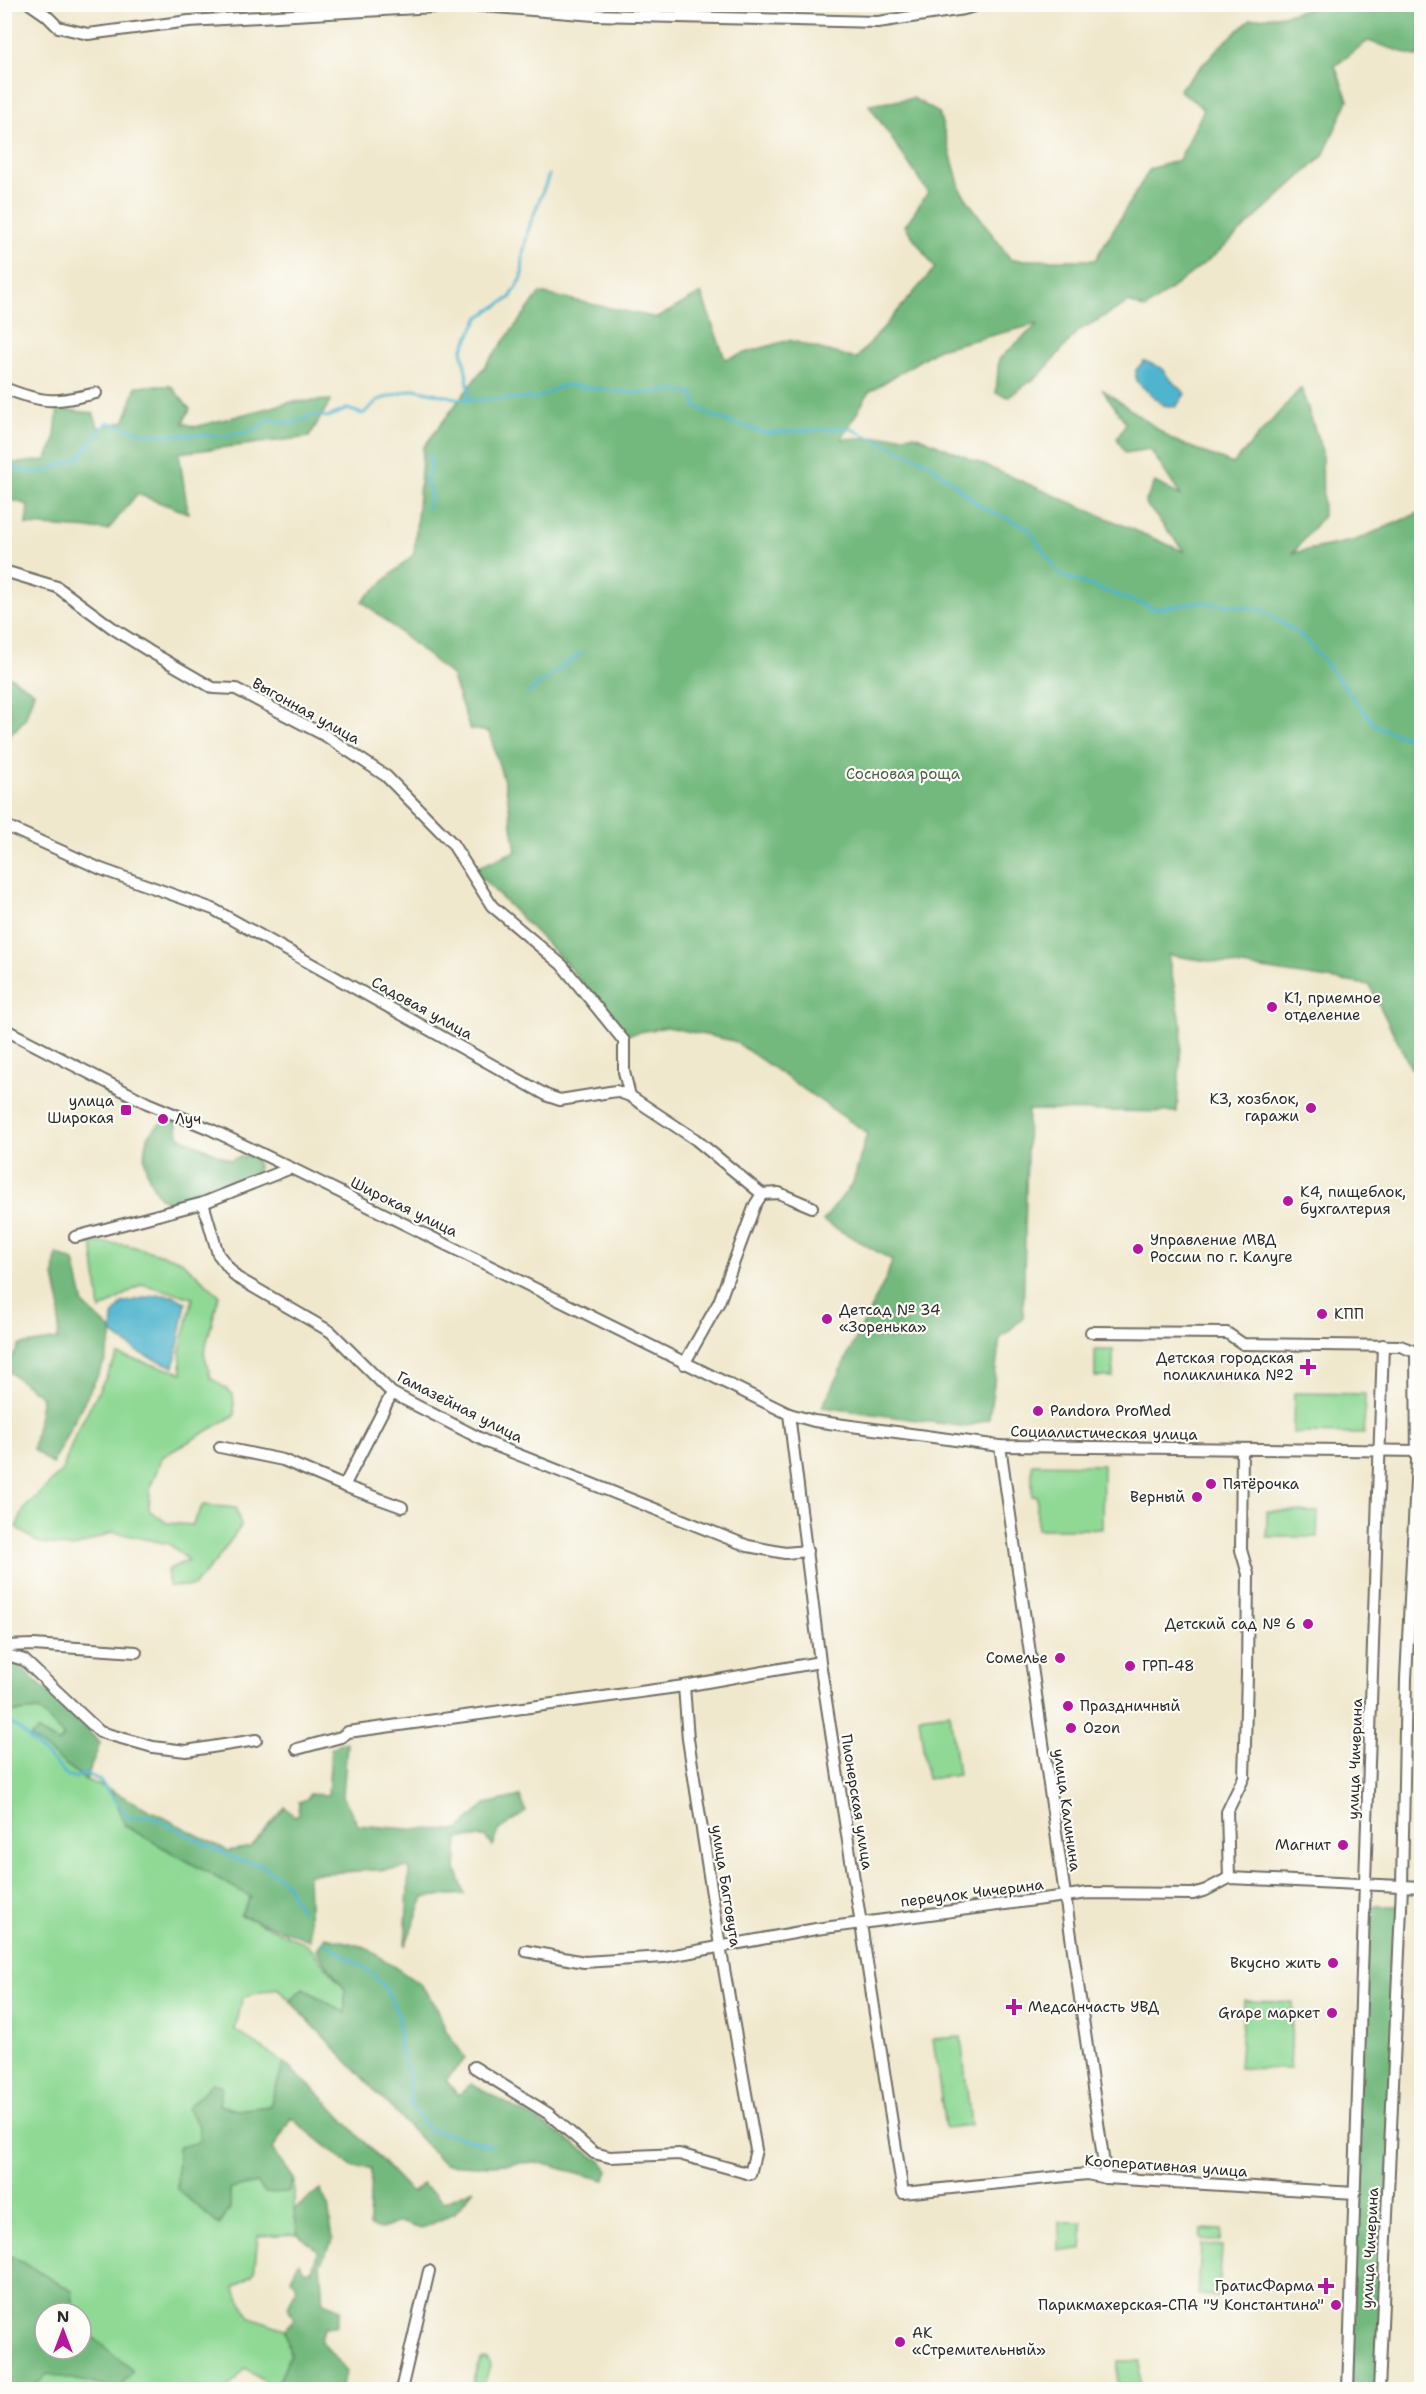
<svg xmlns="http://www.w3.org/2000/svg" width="1426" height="2394" font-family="'Shantell Sans',sans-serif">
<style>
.green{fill:#8fd995;stroke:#5d8260;stroke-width:1.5;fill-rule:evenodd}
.forest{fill:#73b97e;stroke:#4f7254;stroke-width:1.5}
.water{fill:#4fb5ce;stroke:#3d707c;stroke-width:1.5}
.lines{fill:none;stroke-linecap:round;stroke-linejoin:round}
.stream{stroke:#4fb5ce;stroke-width:3}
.minor-casing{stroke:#706d64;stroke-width:14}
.minor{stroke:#fff;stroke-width:10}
.poi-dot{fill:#b5179e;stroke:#fdfcf7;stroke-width:2}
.labels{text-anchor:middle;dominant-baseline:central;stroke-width:4.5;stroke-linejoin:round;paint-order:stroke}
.street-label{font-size:15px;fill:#2b2b2b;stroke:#fdfcf7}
.park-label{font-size:15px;fill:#495f4b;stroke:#fdfcf7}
.poi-label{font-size:15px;fill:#2b2b2b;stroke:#fdfcf7;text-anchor:start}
</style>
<rect width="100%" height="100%" fill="#fdfcf7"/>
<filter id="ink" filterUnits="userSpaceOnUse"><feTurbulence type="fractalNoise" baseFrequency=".0167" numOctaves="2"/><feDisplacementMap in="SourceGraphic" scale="12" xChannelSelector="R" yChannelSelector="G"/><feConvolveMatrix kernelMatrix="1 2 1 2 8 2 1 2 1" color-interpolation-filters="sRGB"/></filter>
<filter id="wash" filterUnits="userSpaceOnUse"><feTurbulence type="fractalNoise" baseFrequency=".008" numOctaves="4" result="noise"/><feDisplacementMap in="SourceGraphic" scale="24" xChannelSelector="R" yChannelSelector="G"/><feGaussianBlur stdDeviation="1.35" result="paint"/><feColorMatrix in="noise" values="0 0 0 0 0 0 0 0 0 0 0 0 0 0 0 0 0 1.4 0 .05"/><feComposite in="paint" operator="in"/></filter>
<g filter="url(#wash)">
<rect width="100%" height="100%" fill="#f0e8cd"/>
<g class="green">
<path d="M92 1242 128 1245 180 1260 219 1295 204 1353 211 1378 233 1394 235 1415 162 1457 150 1488 149 1510 167 1523 192 1525 203 1505 236 1508 241 1526 216 1561 193 1586H169L167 1570 188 1560 169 1544 113 1532 73 1548 37 1542 16 1527 25 1508 62 1471 76 1433 118 1355 182 1373 180 1351 193 1298 142 1284 100 1310Z"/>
<rect x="1095" y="1350" width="18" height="27"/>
<path d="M1294 1393 1365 1394 1364 1434 1293 1433Z"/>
<path d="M1032 1464 1103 1465 1102 1529H1037V1496H1032Z"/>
<path d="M1267 1511 1318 1512 1317 1537H1267Z"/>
<path d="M39 1710 64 1735 59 1743 38 1731 31 1737 86 1780 111 1790 125 1826 252 1897 241 1915 307 1944 345 1989V2014L303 1988 290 2001 277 1988 243 1997 235 2030 284 2063 270 2106 237 2110 219 2105 199 2126V2142L230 2208V2189L256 2183 288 2192 294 2179V2210L298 2234 258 2236 254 2273 234 2288 250 2317 285 2329 290 2354 276 2389H273L246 2368 227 2389H5L4 1713ZM45 2313H81V2349H45Z"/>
<path d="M950 1713 958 1775 927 1779 919 1717Z"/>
<path d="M1244 2001 1293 2002 1290 2069 1239 2068Z"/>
<path d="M961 2037 971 2125 945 2128 933 2039Z"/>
<rect x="1059" y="2222" width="23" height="28"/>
<path d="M1201 2229 1221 2230 1220 2241 1200 2239Z"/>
<path d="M1201 2244 1222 2246 1219 2296 1198 2295Z"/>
<path d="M483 2359 488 2360 490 2365 483 2389H475C471 2382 476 2365 483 2359Z"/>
<path d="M1118 2361H1140L1139 2389H1117Z"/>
</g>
<g class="forest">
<path d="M1323 5H1421V58L1368 41 1335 66 1348 100 1323 156 1215 255 1145 309 1129 302 1078 331 1040 375 1008 397 996 393 999 359 1038 324 938 349 869 392 842 439 915 435 1185 552 1145 503 1155 482 1181 496 1150 449 1125 453 1117 438 1126 423 1102 389 1173 440 1233 464 1301 388 1322 451 1323 516 1293 553 1356 540 1421 512V1069L1411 1068 1369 985 1168 955 1182 1027 1177 1112 1028 1110 1023 1318 1000 1339 989 1419 967 1427 822 1407 887 1276 892 1260 823 1221 853 1183 867 1133 734 1041 667 1027 624 1035 564 961 473 869 516 851 506 788 489 732 470 729 451 675 362 601 414 554 423 448 540 293 657 318 701 293 725 359 789 340 856 359 935 268 905 226 928 192 869 105 913 98 939 113 961 191 1011 260H1095L1150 169 1179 160 1204 109 1179 90 1219 47 1251 19 1283 15Z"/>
<path d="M136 386H171L190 409 183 423 195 427 291 402 331 400 309 437 179 453 188 513 137 494 108 530 26 525 28 505 5 498V462L19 463 46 460 54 443 58 409 93 413 99 428 125 421Z"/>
<path d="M4 677H11L34 692 25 719 5 741Z"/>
<path d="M169 1120 177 1122 178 1136 230 1160 246 1155 255 1158 258 1166 257 1175 165 1202C142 1180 132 1132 169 1120Z"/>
<path d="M56 1254 74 1261 84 1305 113 1332 105 1361 52 1464 33 1449 42 1397 5 1369 20 1345 58 1339 60 1305 54 1276Z"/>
<path d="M5 1662 19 1666 72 1714 100 1743 86 1780 30 1737 38 1731 59 1743 64 1736 39 1710 5 1713Z"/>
<path d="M341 1743H347L343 1796 358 1825 408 1829 459 1830 486 1804 520 1796 526 1812 499 1830 493 1846 484 1837 458 1838 456 1869 465 1894 424 1897 405 1946 409 1868 308 1874 310 1940 240 1915 251 1897 125 1826 111 1790 228 1851 251 1847 285 1807 294 1816 298 1814 299 1802 307 1799 309 1794 328 1795 331 1749Z"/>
<path d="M1366 1906H1400L1379 2389 1347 2390Z"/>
<path d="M326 1937 365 1947 421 1985 437 2007 445 2029 465 2058 446 2080 458 2095 471 2084 537 2120 601 2161 608 2170 605 2180 536 2162 477 2166 444 2164 290 2001 303 1988 345 2013V1989L316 1950Z"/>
<path d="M284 2063 320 2095 412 2193 422 2184 444 2202 474 2189 455 2213 421 2229 400 2222 381 2229 369 2226 371 2168 352 2167 291 2118 273 2149 294 2179 288 2192 265 2193 256 2183 230 2189V2208L219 2225 177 2189 178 2147 199 2142V2126L187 2108 212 2083 222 2086 219 2105 237 2110 270 2106Z"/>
<path d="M320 2189 328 2205 333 2240 320 2264 323 2302 341 2309 336 2327H325L320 2340 347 2371 340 2389H276L290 2354 285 2329 294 2319 288 2307 297 2287 291 2278 299 2262 304 2271 312 2270 318 2251 298 2234 294 2210Z"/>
<path d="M11 2256 72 2291 74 2313H45V2349H81V2327L133 2371 119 2389 48 2374 31 2389H5L4 2284Z"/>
</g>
<g class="water">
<path d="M1144 361 1162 368C1167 380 1178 384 1185 394L1176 407 1163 405 1136 381V370Z"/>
<path d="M158 1295 174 1296 186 1303 174 1367 139 1353 112 1333 113 1316 122 1303Z"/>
</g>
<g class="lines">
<g class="stream">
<path d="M468 400 469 389 462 350 479 317 510 298 522 278 523 254 529 227 549 175"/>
<path d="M4 467 40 473 79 458 107 422 147 434 225 436 253 431 272 419 291 424 312 415 328 417 347 409 363 414 378 400 415 389 465 400 537 398 563 385 636 393 675 391 693 394 697 407 715 417 764 433 849 428 929 463 981 507 1028 528 1060 575 1156 609 1201 602 1260 609 1305 638 1377 727 1422 743"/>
<path d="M427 509 432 495 425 479 432 470 430 456"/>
<path d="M528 693 582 652"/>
<path d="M4 1720 18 1728 69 1777 75 1778 85 1773 99 1780 129 1818 150 1816 235 1859 264 1866 285 1882 301 1911"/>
<path d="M324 1942 369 1971 384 1986 399 2016 400 2052 410 2078 409 2103 428 2129 492 2146"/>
</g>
</g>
</g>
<g filter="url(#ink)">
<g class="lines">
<g class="minor-casing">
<g id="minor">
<path d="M30 4 46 15 58 27 88 34 189 21 469 5 594 15 878 22 964 9 981 4"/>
<path d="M4 388C45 404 55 403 96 393"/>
<path d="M4 571 57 587 114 629 149 651 213 688 236 689 326 736 386 776 452 843 492 906 562 965 624 1041V1072L630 1096"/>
<path d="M4 825 101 869 213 909 548 1096 560 1100 616 1091 630 1096 695 1139 762 1194 779 1193 812 1207"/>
<path d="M4 1029 147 1103 210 1129 291 1168 789 1414 814 1421 1000 1446 1422 1451"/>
<path d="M203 1203 218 1254 236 1277 331 1332 392 1393 489 1443 748 1546 785 1553 807 1551"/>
<path d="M75 1237 203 1203 291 1168"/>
<path d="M1091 1332 1227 1333 1243 1344 1400 1346 1416 1352 1417 1461 1406 1679 1402 1886 1379 2390"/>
<path d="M684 1364 719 1302 755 1205 762 1194"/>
<path d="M789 1414 820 1662 903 2193 1087 2174 1106 2178 1355 2193"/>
<path d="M1000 1446 1106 2178"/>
<path d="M220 1447 283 1460 344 1486 402 1507"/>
<path d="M344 1486 392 1393"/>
<path d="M4 1646 33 1645 136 1652"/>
<path d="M4 1654 24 1660 100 1732 153 1747 186 1751 256 1740"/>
<path d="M297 1749 341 1737 348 1732 684 1686 820 1662"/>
<path d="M1229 1878 1227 1812 1244 1777 1247 1675 1248 1574 1241 1550 1242 1449"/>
<path d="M526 1951 584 1962 664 1957 816 1929 1088 1893 1193 1894 1206 1890 1229 1878 1422 1887"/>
<path d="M474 2067 549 2114 594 2153 610 2157 679 2154 750 2174 756 2150 720 1946 688 1739 684 1686"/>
<path d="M401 2390 429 2271"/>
<path d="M1348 2390C1361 2041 1372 1693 1383 1345"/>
</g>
</g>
<use href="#minor" class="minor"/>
</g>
</g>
<g class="poi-dot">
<circle cx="1272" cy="1007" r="6"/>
<circle cx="1311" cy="1108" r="6"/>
<rect x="120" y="1104" width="12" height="12" rx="3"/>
<circle cx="163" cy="1119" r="6"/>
<circle cx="1288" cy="1201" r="6"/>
<circle cx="1138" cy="1249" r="6"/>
<circle cx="1322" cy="1314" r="6"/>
<circle cx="827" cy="1319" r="6"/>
<path d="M1305 1358h6v6h6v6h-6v6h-6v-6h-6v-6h6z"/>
<circle cx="1038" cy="1411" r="6"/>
<circle cx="1211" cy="1484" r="6"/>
<circle cx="1197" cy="1497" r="6"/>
<circle cx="1308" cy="1624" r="6"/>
<circle cx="1060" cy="1658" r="6"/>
<circle cx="1130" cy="1666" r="6"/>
<circle cx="1068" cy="1706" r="6"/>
<circle cx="1071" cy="1728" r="6"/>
<circle cx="1343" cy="1845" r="6"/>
<circle cx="1333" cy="1963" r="6"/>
<path d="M1011 1998h6v6h6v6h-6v6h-6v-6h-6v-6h6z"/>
<circle cx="1332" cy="2013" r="6"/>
<path d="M1323 2277h6v6h6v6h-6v6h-6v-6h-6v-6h6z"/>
<circle cx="1336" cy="2305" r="6"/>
<circle cx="900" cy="2342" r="6"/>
</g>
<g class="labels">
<g class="street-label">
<text transform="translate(306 711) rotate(29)">Выгонная улица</text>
<text transform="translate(422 1008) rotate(29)">Садовая улица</text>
<text transform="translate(404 1207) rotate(26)">Широкая улица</text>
<text transform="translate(460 1407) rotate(27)">Гамазейная улица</text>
<text transform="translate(1104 1433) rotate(1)">Социалистическая улица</text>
<text transform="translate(1355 1759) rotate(-88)">улица Чичерина</text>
<text transform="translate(857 1802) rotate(81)">Пионерская улица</text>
<text transform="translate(1067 1810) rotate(82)">улица Калинина</text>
<text transform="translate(726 1886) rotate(81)">улица Багговута</text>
<text transform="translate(972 1893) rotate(-7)">переулок Чичерина</text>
<text transform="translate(1166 2166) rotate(4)">Кооперативная улица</text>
<text transform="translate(1370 2248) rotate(-87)">улица Чичерина</text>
</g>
<g class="park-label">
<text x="903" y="774">Сосновая роща</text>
</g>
<g class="poi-label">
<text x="1284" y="998">К1, приемное<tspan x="1284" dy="17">отделение</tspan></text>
<text x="1299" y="1099" text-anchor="end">К3, хозблок,<tspan x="1299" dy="17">гаражи</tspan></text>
<text x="114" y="1101" text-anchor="end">улица<tspan x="114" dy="17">Широкая</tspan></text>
<text x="175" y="1119">Луч</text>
<text x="1300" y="1192">К4, пищеблок,<tspan x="1300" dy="17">бухгалтерия</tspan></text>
<text x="1150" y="1240">Управление МВД<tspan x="1150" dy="17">России по г. Калуге</tspan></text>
<text x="839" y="1310">Детсад № 34<tspan x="839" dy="17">«Зоренька»</tspan></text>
<text x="1334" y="1314">КПП</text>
<text x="1294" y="1358" text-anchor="end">Детская городская<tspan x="1294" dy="17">поликлиника №2</tspan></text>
<text x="1050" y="1411">Pandora ProMed</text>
<text x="1223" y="1484">Пятёрочка</text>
<text x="1185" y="1497" text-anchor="end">Верный</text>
<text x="1296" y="1624" text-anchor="end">Детский сад № 6</text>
<text x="1048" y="1658" text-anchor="end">Сомелье</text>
<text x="1142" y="1666">ГРП-48</text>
<text x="1080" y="1706">Праздничный</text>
<text x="1083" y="1728">Ozon</text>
<text x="1331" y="1845" text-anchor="end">Магнит</text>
<text x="1321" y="1963" text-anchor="end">Вкусно жить</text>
<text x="1028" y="2007">Медсанчасть УВД</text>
<text x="1320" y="2013" text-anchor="end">Grape маркет</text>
<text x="1314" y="2286" text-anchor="end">ГратисФарма</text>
<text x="1324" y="2305" text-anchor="end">Парикмахерская-СПА "У Константина"</text>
<text x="912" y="2333">АК<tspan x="912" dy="17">«Стремительный»</tspan></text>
</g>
</g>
<rect width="1426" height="2394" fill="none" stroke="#fdfcf7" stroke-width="24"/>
<g transform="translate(63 2331)"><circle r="28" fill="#fdfcf7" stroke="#a9a8a5" stroke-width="1.5"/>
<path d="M0-4.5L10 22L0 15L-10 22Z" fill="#b5179e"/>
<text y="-9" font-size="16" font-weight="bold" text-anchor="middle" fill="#2b2b2b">N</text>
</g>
</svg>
